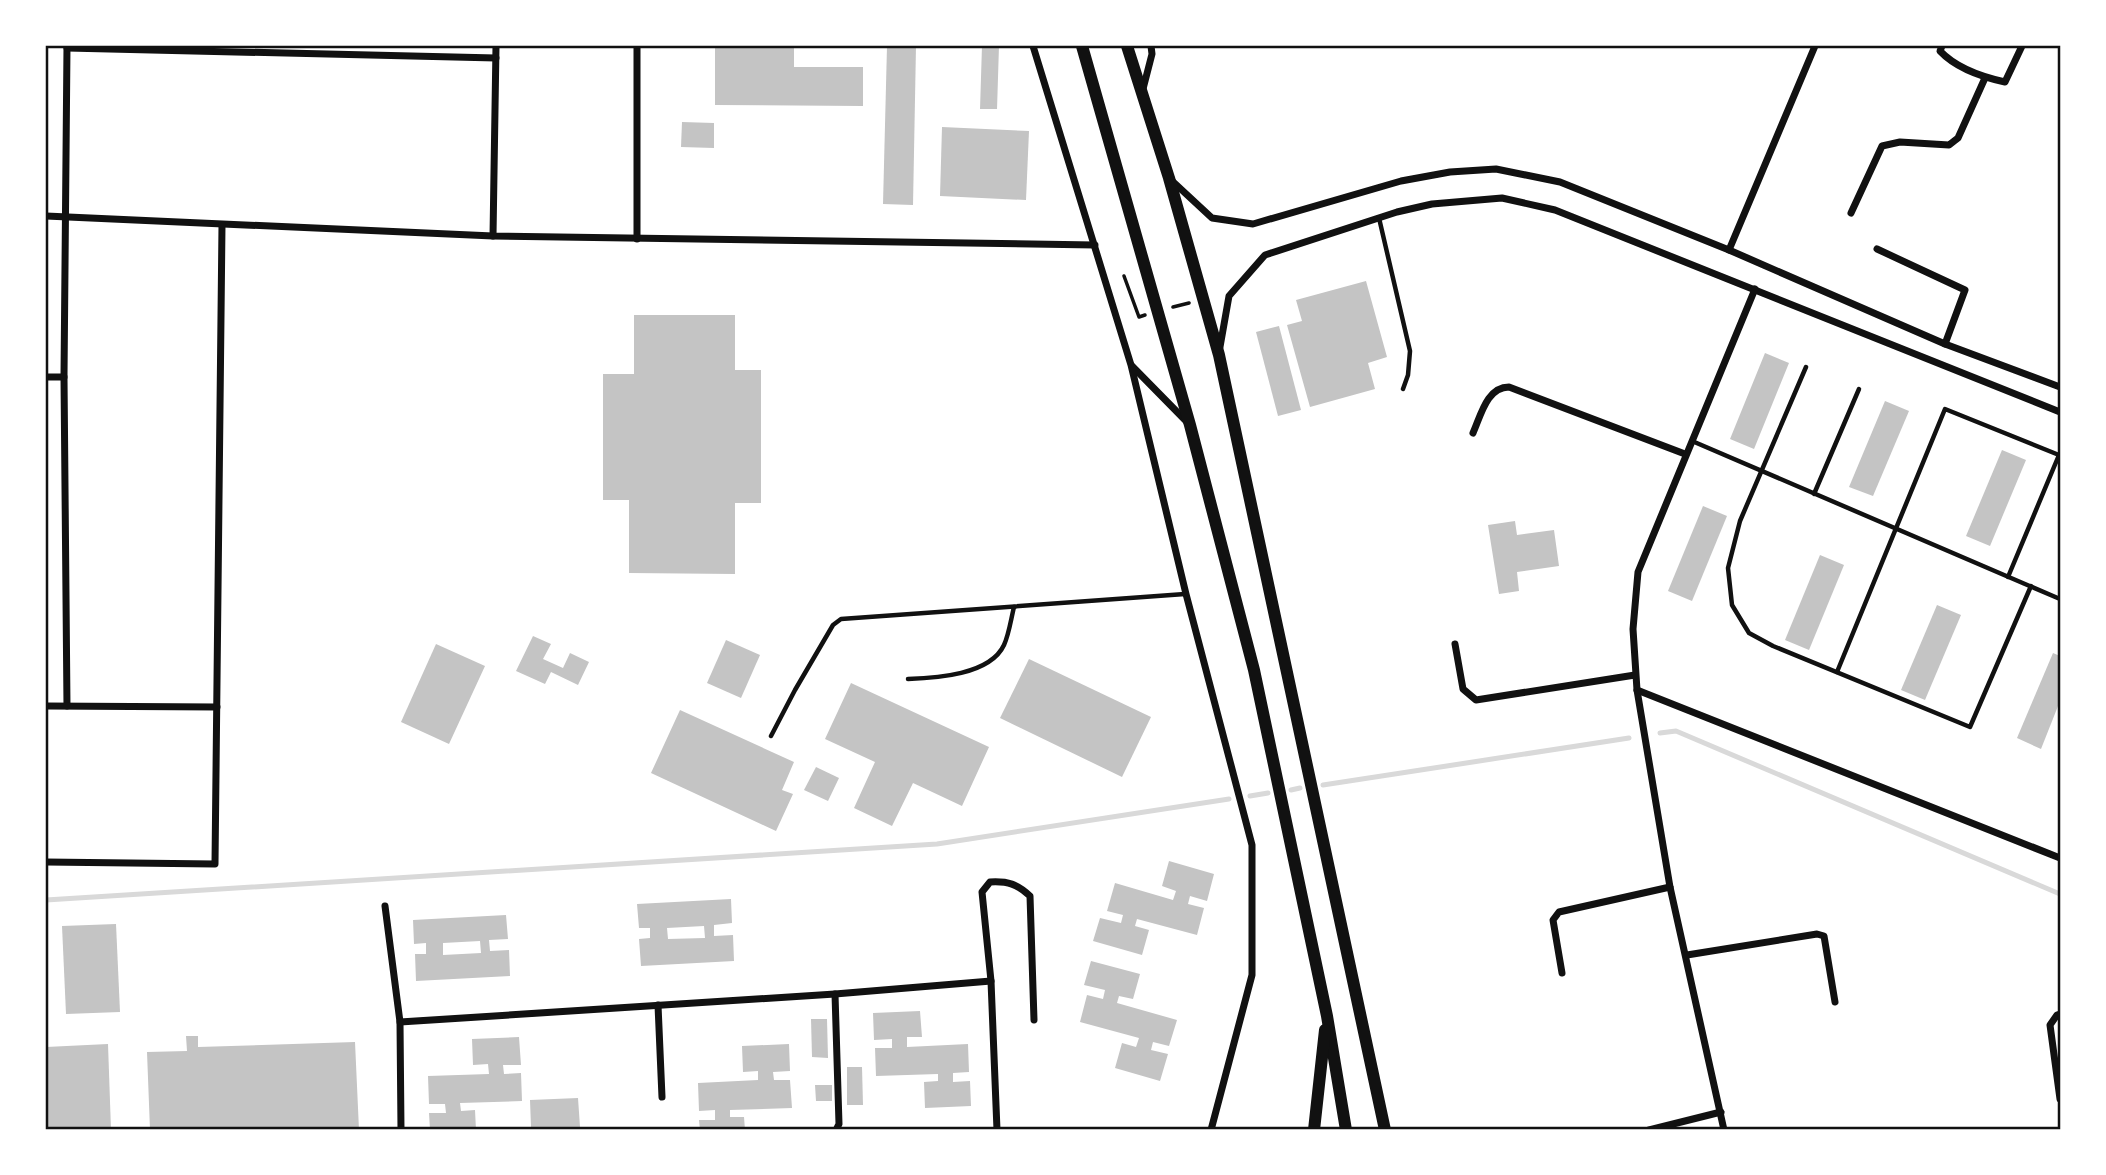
<svg xmlns="http://www.w3.org/2000/svg" width="2106" height="1175" font-family="Spectral,serif">
<style>
.lines{fill:none;stroke-linecap:round;stroke-linejoin:round}
.stream{stroke:#d9d9d9;stroke-width:5}
.building{fill:#c4c4c4;fill-rule:evenodd}
.path{stroke:#111;stroke-width:3.5}
.service{stroke:#111;stroke-width:4.5}
.minor{stroke:#111;stroke-width:7}
.primary{stroke:#111;stroke-width:12}
.neatline{fill:none;stroke:#111;stroke-width:2.5}
</style>
<rect width="100%" height="100%" fill="#fff"/>
<g class="lines">
<g class="stream">
<path d="M1660 733 1676 731 2060 894"/>
<path d="M1323 785 1629 738"/>
<path d="M1291 790 1300 788"/>
<path d="M1250 796 1268 793"/>
<path d="M46 900 937 844 1229 799"/>
</g>
</g>
<g class="building">
<path d="M715 46H794V67H863V106L715 105Z"/>
<path d="M887 46H916L913 205 883 204Z"/>
<path d="M982 46H999L997 109H980Z"/>
<path d="M682 122 714 123V148L681 147Z"/>
<path d="M942 127 1029 131 1026 200 940 196Z"/>
<path d="M1366 281 1387 357 1368 363 1375 389 1310 407 1287 325 1302 321 1296 300Z"/>
<path d="M634 315H735V370H761V503H735V574L629 573V500H603V374H634Z"/>
<path d="M1279 326 1301 410 1278 416 1256 332Z"/>
<path d="M1765 353 1789 363 1754 449 1730 439Z"/>
<path d="M1885 401 1909 411 1873 496 1849 487Z"/>
<path d="M2002 450 2026 460 1990 546 1966 536Z"/>
<path d="M1703 506 1727 516 1692 601 1668 591Z"/>
<path d="M1515 521 1517 535 1554 530 1559 566 1517 572 1519 591 1499 594 1488 525Z"/>
<path d="M1820 555 1844 565 1809 650 1785 640Z"/>
<path d="M1937 605 1961 615 1925 700 1901 690Z"/>
<path d="M533 636 551 644 543 659 563 668 570 653 589 662 578 685 551 672 545 684 516 671Z"/>
<path d="M726 640 760 655 741 698 707 683Z"/>
<path d="M436 644 485 666 449 744 401 722Z"/>
<path d="M2053 653 2060 656V701L2041 749 2017 738Z"/>
<path d="M1029 659 1151 717 1122 777 1000 718Z"/>
<path d="M851 683 989 747 962 806 913 783 892 826 854 808 875 762 825 739Z"/>
<path d="M680 710 794 762 782 790 793 794 776 831 651 773Z"/>
<path d="M816 767 839 778 828 801 804 790Z"/>
<path d="M1169 861 1214 874 1207 901 1190 896 1188 904 1204 908 1197 935 1137 919 1135 926 1149 930 1142 955 1093 941 1100 918 1121 923 1123 915 1107 911 1115 883 1173 900 1176 891 1162 886Z"/>
<path d="M731 899 732 923 714 925V936L733 935 734 961 641 966 639 939 650 938V928H639L637 904ZM704 926 705 938 668 939 667 928Z"/>
<path d="M506 915 508 939 489 940 490 951 509 950 510 976 416 981 415 954H426V943L414 944 413 920ZM480 941 481 953 443 955V943Z"/>
<path d="M116 924 120 1012 66 1014 62 926Z"/>
<path d="M1091 961 1140 974 1133 999 1119 996 1117 1003 1177 1020 1169 1046 1153 1042 1151 1050 1168 1054 1160 1081 1115 1068 1122 1043 1136 1047 1139 1038 1080 1022 1087 995 1103 999 1105 990 1084 985Z"/>
<path d="M920 1011 922 1037H907V1047L968 1044 969 1072 953 1073V1082L970 1081 971 1106 925 1108 924 1082 938 1081V1074L876 1076 875 1048H892V1039L874 1040 873 1013Z"/>
<path d="M811 1019H827L828 1058 812 1057Z"/>
<path d="M186 1036H198V1047L355 1042 359 1130H150L147 1052 187 1051Z"/>
<path d="M519 1037 521 1065H503L504 1074 521 1073 522 1101 460 1103 461 1111 475 1110 476 1130H430L429 1113H446L445 1104H429L428 1076 489 1074 488 1064 473 1065 472 1039Z"/>
<path d="M108 1044 111 1130H46V1047Z"/>
<path d="M789 1044 790 1071 773 1072 774 1080H790L792 1108 730 1110V1117H744L745 1130H700L699 1120H715V1110L699 1111 698 1083 758 1080V1071L743 1072 742 1046Z"/>
<path d="M847 1067H862L863 1105H847Z"/>
<path d="M815 1085H832V1101H816Z"/>
<path d="M578 1098 580 1127 546 1130V1127H531L530 1100Z"/>
</g>
<g class="lines">
<g class="path">
<path d="M1124 276 1139 317 1145 315"/>
<path d="M1173 307 1189 303"/>
</g>
<g class="service">
<path d="M1379 218 1410 351 1408 375 1403 389"/>
<path d="M1806 367 1740 521 1728 568 1732 605 1749 633 1773 646 1970 727 2031 586"/>
<path d="M1692 441 2060 599"/>
<path d="M1814 494 1859 389"/>
<path d="M1837 672 1945 409 2059 455 2008 577"/>
<path d="M908 679C936 678 990 675 1004 645 1009 634 1011 619 1014 607"/>
<path d="M771 736 795 690 833 625 841 619 1185 594"/>
</g>
<g class="minor">
<path d="M67 46 64 377 67 706"/>
<path d="M1033 46 1131 365 1186 594 1252 845V975L1211 1130"/>
<path d="M1942 46 1940 51C1957 69 1982 77 2005 82L2022 46"/>
<path d="M67 48 496 58"/>
<path d="M1143 89 1152 54 1151 46"/>
<path d="M1170 179 1212 218 1253 224 1401 181 1450 172 1496 169 1560 182 1729 250 1945 344 2060 387"/>
<path d="M1851 213 1882 146 1900 142 1949 145 1958 138 1985 78"/>
<path d="M46 216 493 236 1095 245"/>
<path d="M493 236 496 46"/>
<path d="M637 239V46"/>
<path d="M1877 249 1965 290 1945 344"/>
<path d="M1729 250 1815 46"/>
<path d="M1220 347 1229 296 1265 255 1397 212 1432 204 1502 198 1555 210 2060 412"/>
<path d="M1132 366 1187 422"/>
<path d="M46 377H64"/>
<path d="M1473 433C1481 415 1487 387 1509 387L1685 454"/>
<path d="M1455 644 1463 689 1476 700 1635 675"/>
<path d="M1637 690 2060 858"/>
<path d="M46 706 217 707"/>
<path d="M46 862 215 864 222 225"/>
<path d="M385 906 400 1022 401 1130"/>
<path d="M1687 955 1817 934 1824 936 1835 1002"/>
<path d="M1562 973 1553 920 1559 912 1670 887"/>
<path d="M835 994 839 1124 836 1130"/>
<path d="M658 1005 662 1097"/>
<path d="M2060 1014 2057 1015 2050 1025 2060 1099"/>
<path d="M400 1022 835 994 991 981"/>
<path d="M997 1130 991 981 982 892 990 882C1008 881 1017 884 1030 896L1034 1020"/>
<path d="M1649 1130 1721 1112"/>
<path d="M1724 1130 1670 887 1637 690 1633 629 1638 572 1755 289"/>
</g>
<g class="primary">
<path d="M1082 46 1190 425 1254 670 1327 1016 1346 1130"/>
<path d="M1127 46 1169 178 1219 355 1385 1130"/>
<path d="M1314 1130 1325 1030"/>
</g>
</g>
<rect width="2106" height="1175" fill="none" stroke="#ffffff" stroke-width="94"/>
<rect x="47" y="47" width="2012" height="1081" class="neatline"/>
</svg>
